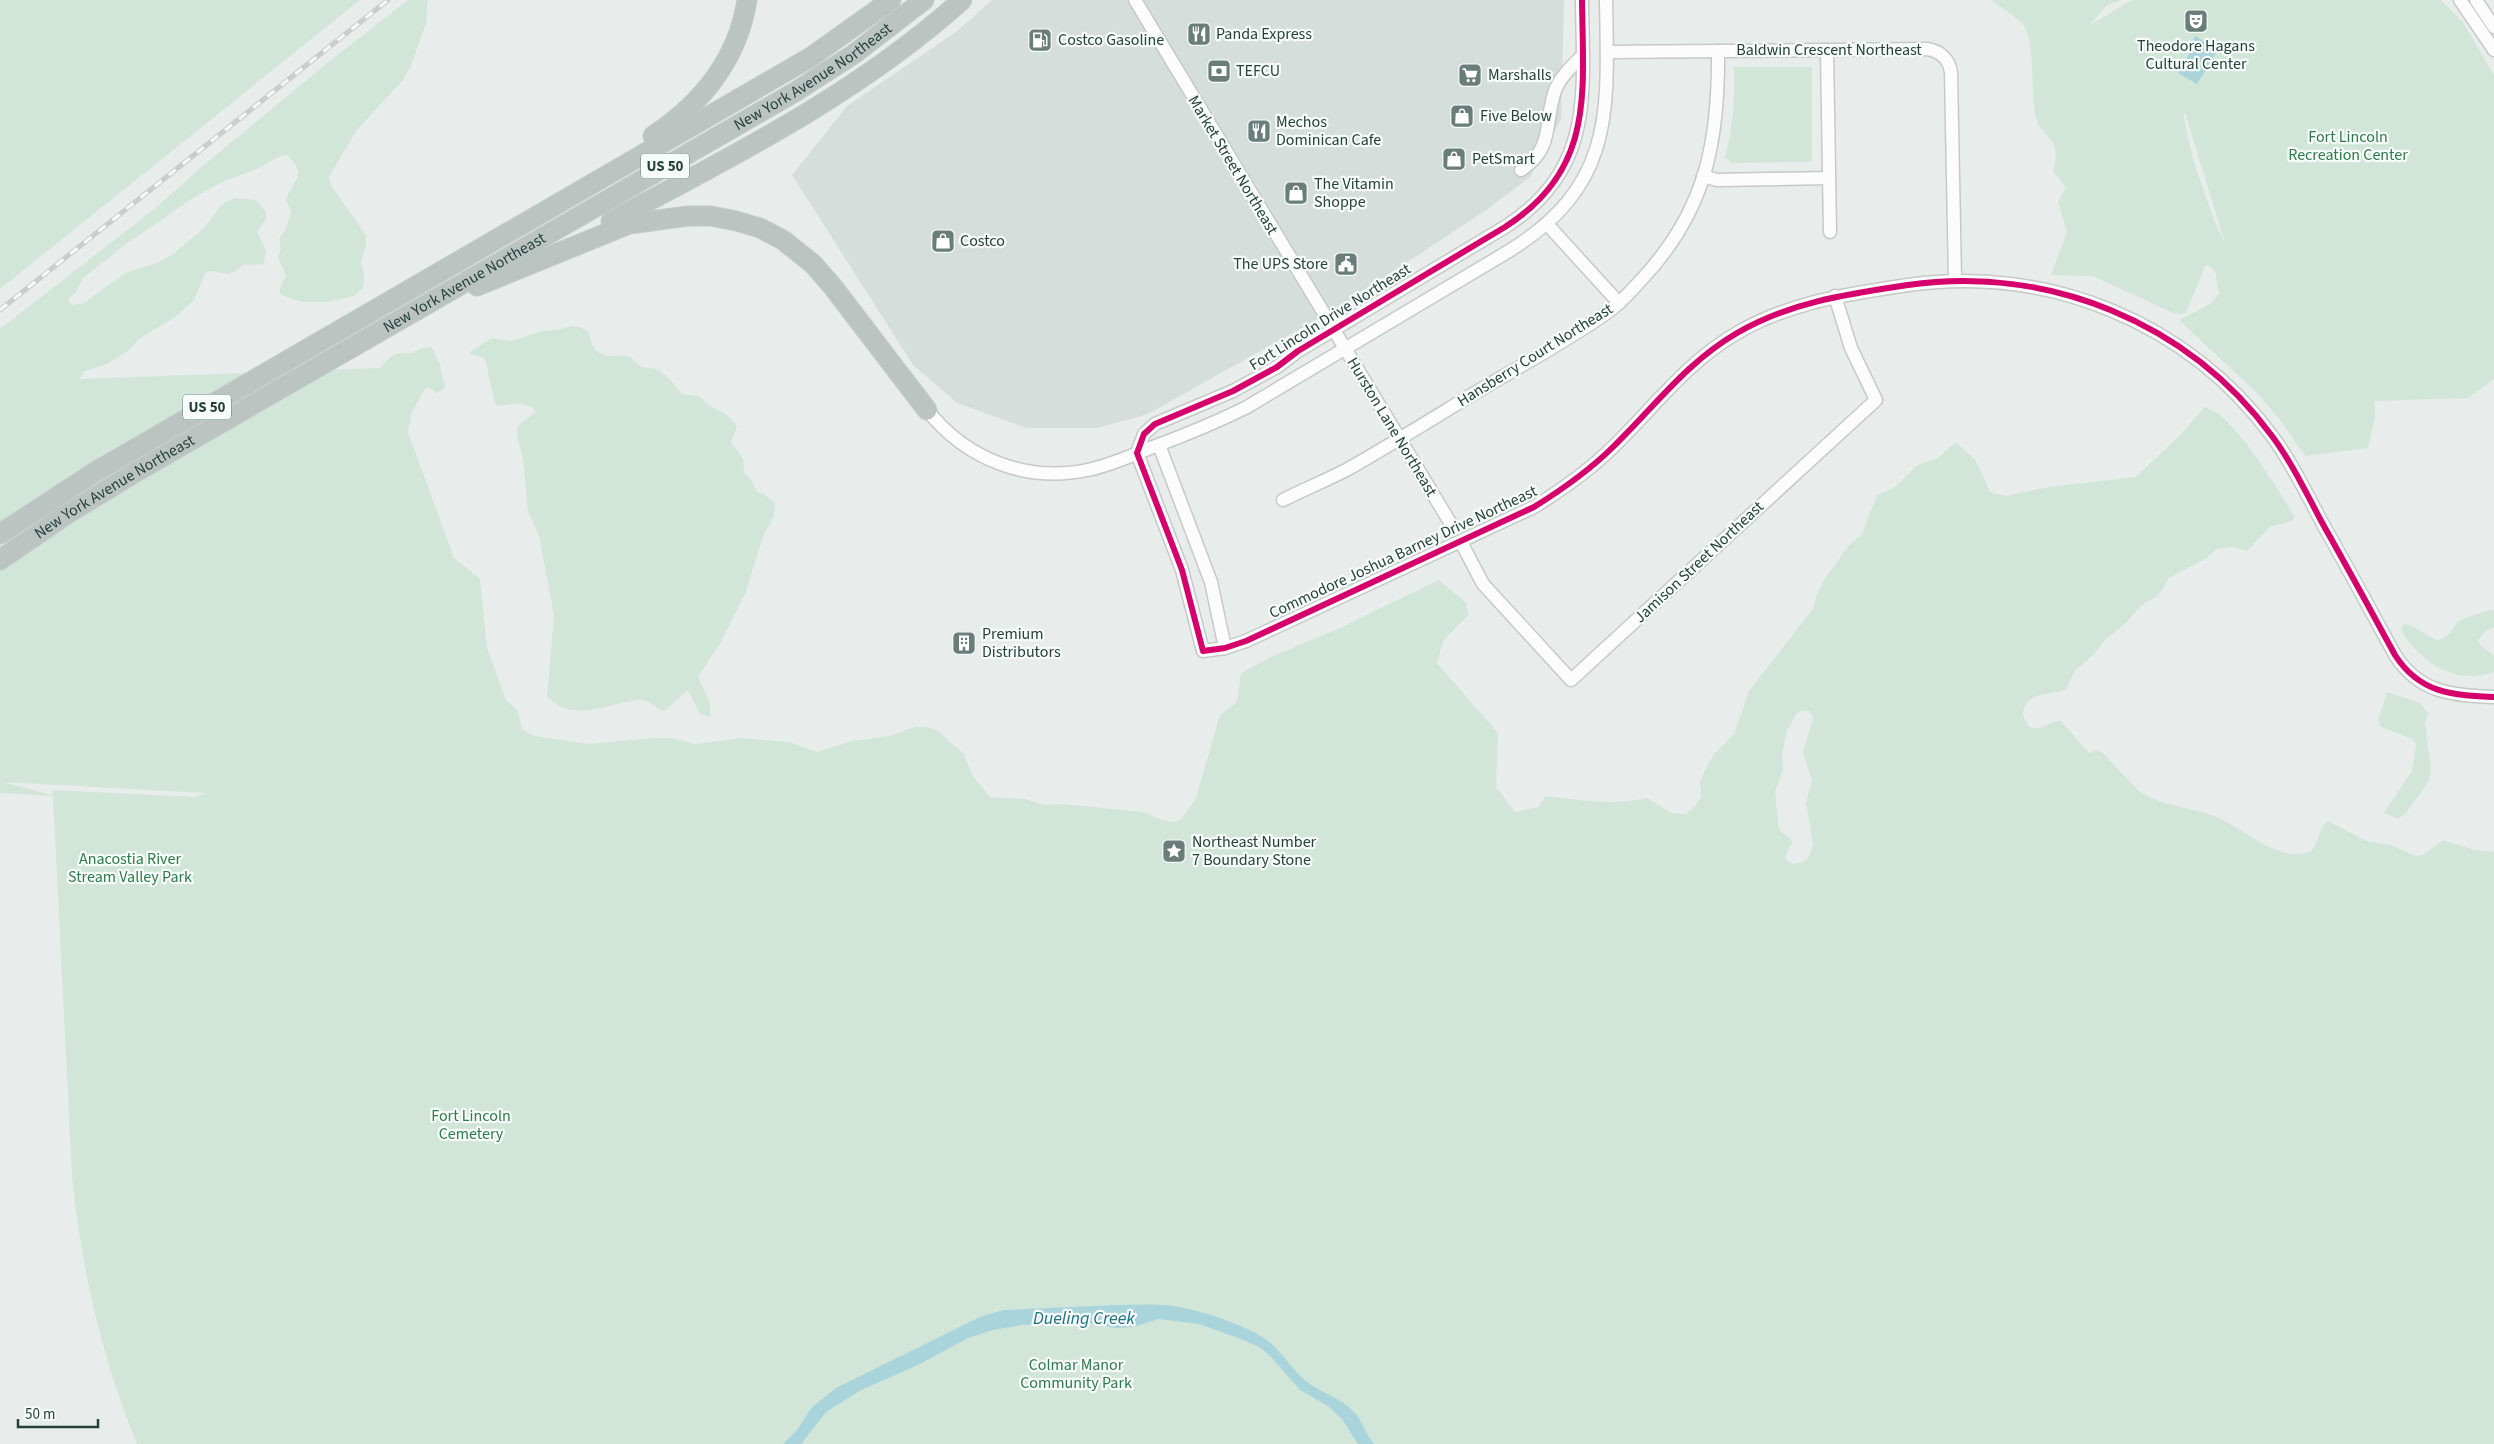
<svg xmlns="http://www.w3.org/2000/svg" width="2494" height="1444" font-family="'Source Sans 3',sans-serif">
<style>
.built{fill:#d6dedb}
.green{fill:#d1e6d8;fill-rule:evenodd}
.water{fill:#a9d4db}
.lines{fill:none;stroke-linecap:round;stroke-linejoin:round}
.minor-casing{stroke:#c5cac8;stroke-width:15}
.highway-casing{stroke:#c3ccc9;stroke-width:21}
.minor{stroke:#fcfcfc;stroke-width:12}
.highway{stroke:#bcc4c2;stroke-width:19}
.rail-casing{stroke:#c9cdcc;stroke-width:5}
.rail{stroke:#f7fbf9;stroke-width:3;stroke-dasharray:9;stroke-linecap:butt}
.cycleway-casing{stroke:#f7fbf9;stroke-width:9}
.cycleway{stroke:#d6006c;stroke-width:6}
.labels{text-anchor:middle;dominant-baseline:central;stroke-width:4.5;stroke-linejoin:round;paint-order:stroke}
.shield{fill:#f7fbf9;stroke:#637a73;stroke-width:1}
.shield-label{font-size:15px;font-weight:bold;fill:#24423a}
.poi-label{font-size:16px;fill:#24423a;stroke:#f7fbf9;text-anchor:start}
.street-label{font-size:16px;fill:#24423a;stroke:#f7fbf9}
.park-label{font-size:16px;fill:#2d7a4b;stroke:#f7fbf9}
.water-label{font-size:18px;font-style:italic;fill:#1c6f80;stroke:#f7fbf9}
</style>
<rect width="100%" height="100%" fill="#e8edeb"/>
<path class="built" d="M992 0H1564L1561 119 1530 177 1485 211 1339 307 1148 414 1097 428H1026L957 403 913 365 792 175 847 106 956 32Z"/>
<g class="green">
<path d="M0 0H360L0 289Z"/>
<path d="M408 0H428L426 23 411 66 403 80 356 131 329 177 331 185 366 235V245L361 263 364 276 363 288 354 296 327 302H302L281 295 279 290 286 275 278 258 281 248 279 239 285 231 291 212 286 199C296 176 307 176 287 155L278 157 257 169 222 182 193 198 126 244 83 278 76 292 68 299 72 305 84 303 125 273 157 263 173 254 203 229 222 204 235 198 256 200 266 212V219L257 232 266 250 264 264 243 265C225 281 223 269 206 272L194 300 177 316 139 339 128 351 107 364 85 371 79 379 380 368 391 356 400 353H411L420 349 432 347 440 365 445 388 437 393 429 387 425 389 412 412 408 432 454 558 480 579 487 648 506 700 518 711 522 729 535 736 588 744 654 738H672L695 744 740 738 789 742 817 752 852 741 889 736 915 727H926L937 730 964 754 972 775 990 797 1025 799 1044 805 1063 804 1144 812 1161 820 1175 822 1181 819 1196 798 1220 715 1237 702 1241 673 1273 656 1340 628 1439 580 1466 603 1469 614 1443 641 1437 663 1498 733 1496 787 1515 812 1538 807 1546 796C1580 800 1613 806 1647 798L1671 813 1685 814 1694 808 1701 797 1700 782 1706 768 1715 753 1734 734 1749 691 1813 609 1817 594 1824 580 1849 545 1862 534 1877 495 1895 487 1917 465 1938 458 1956 442 1976 461 1990 492 2006 496 2048 487 2136 477 2180 435 2205 407C2209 410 2215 411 2219 414 2245 435 2275 486 2294 515V520L2270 527 2247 551 2232 547 2217 549 2205 559 2169 578 2158 596 2140 606 2126 623 2106 639 2093 655 2075 671 2066 689C2050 696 2025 691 2023 714 2032 742 2046 720 2061 721L2089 753 2096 749 2103 753 2138 790 2147 796C2169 807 2194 808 2217 817 2243 828 2279 863 2308 852 2320 848 2317 827 2328 821L2367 841 2393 846 2416 856 2423 855 2443 840 2475 850 2494 852V1444H137C102 1358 81 1269 72 1176L53 796 0 793V329L158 206 199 169 331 60ZM1800 711H1809L1813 718 1803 752 1812 780 1806 803 1813 845 1808 858 1803 862 1792 864 1785 859 1786 854 1793 841 1779 830 1775 791 1783 770 1782 754 1787 730 1796 714ZM3 782 206 793 194 797 52 790V795Z"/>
<path d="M1991 0H2121L2106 6 2090 25 2132 0H2441L2463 22 2494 75V379L2468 398 2375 401V417L2368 448 2305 456 2281 421 2258 394 2179 320 2210 304 2220 293C2214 282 2221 271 2206 265L2185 314 2173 313 2093 276 2051 275 2067 232 2058 202 2066 188 2053 171C2064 133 2040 142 2035 114 2031 94 2035 40 2024 26 2016 16 2001 8 1991 0ZM2183 113H2185L2225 243 2214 220 2193 160Z"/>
<path d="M1734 67H1812V162L1731 163 1725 157C1733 127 1735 98 1734 67Z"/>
<path d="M573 326C598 328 585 346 600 353 609 358 618 354 627 356 632 357 635 362 639 365 645 369 652 367 658 370 665 373 677 387 682 394L699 396 708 405 727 415 737 426 731 442 743 459 744 473 751 479 757 492 764 494 775 503 774 517 764 534 745 594 721 642 699 675V679L710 702V717L700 714 689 692 687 691 664 711C655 709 649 699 640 700 607 702 579 725 547 697L554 616 539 535 528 512 523 460 517 435V429L520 424 536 412C529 401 510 404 498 406L495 404 486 362 482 357 470 354 471 351 492 338 511 341 542 331 556 330Z"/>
<path d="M2494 610V627L2486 631 2478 640 2480 645 2494 656V672C2457 686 2418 662 2401 629L2405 624C2415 625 2426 636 2438 640 2449 638 2451 630 2457 623 2462 618 2487 610 2494 610Z"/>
<path d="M2387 692 2420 703 2428 713 2425 723 2431 769 2429 781 2406 813 2398 819 2384 813 2412 771 2416 744 2412 739 2381 727 2378 721Z"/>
</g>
<g class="water">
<path d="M2195 36 2218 50 2197 84 2178 73 2196 42 2193 40Z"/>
<path d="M1117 1305C1132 1305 1147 1304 1162 1305 1190 1306 1241 1323 1264 1338 1281 1349 1290 1368 1306 1381 1321 1393 1340 1397 1354 1412 1363 1421 1365 1434 1374 1444H1358L1342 1419 1328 1406 1300 1390 1272 1358 1261 1348 1241 1339 1199 1324 1159 1319 1133 1327 1116 1328 1089 1323 1022 1325 993 1330 968 1338 918 1365 861 1390 842 1402 826 1412 801 1444H783L797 1430 812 1407 836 1388 982 1316 1004 1310Z"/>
</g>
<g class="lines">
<g class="minor-casing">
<g id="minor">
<path d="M1135 0 1451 524"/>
<path d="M1582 0C1583 94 1595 169 1505 227L1298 351 1277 367 1233 391 1155 424 1144 434 1137 453 1182 570 1203 651 1225 648 1246 641 1534 507C1563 489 1590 470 1614 446 1655 406 1687 362 1737 333 1790 302 1848 294 1908 285 2048 265 2188 322 2272 436 2293 464 2308 497 2325 528 2349 570 2372 613 2395 655 2420 694 2453 695 2494 697"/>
<path d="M2460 0 2494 50"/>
<path d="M2476 0 2494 27"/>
<path d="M1827 50 1830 232"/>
<path d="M1607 52 1927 49C1940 51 1949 59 1951 72L1955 280"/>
<path d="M1521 170C1556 147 1543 121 1556 88 1562 75 1573 65 1583 55"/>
<path d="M1703 176 1717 180 1829 178"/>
<path d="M1547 224 1619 303"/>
<path d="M927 410C967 460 1028 484 1092 469 1113 464 1133 455 1153 447 1185 435 1217 422 1247 407L1509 251C1615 185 1608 112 1606 0"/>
<path d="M1159 445 1211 582 1225 648"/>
<path d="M1283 500C1305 489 1327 480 1348 469 1392 444 1435 417 1478 391 1522 365 1567 341 1608 312 1621 303 1632 290 1643 278 1706 210 1719 141 1718 51"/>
<path d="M1461 542 1483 584 1571 680 1876 400 1851 348 1835 296"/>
</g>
</g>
<g class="highway-casing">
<g id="highway">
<path d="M653 136C701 104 738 59 747 0"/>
<path d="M611 221C733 156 859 93 962 0"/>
<path d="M477 286 629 224 688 216H711L736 221 760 228 783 240 813 264 833 287 927 410"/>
<path d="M0 534 95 472 811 57 891 0"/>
<path id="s1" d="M0 560 67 514 136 472 795 92 854 54 924 0"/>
</g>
</g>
<use href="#minor" class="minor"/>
<use href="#highway" class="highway"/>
<g class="rail-casing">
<path id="rail" d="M0 310 388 0"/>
</g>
<use href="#rail" class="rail"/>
<g class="cycleway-casing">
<path id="cycleway" d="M1582 0C1583 94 1595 169 1505 227L1298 351 1277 367 1233 391 1155 424 1144 434 1137 453 1182 570 1203 651 1225 648 1246 641 1534 507C1563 489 1590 470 1614 446 1655 406 1687 362 1737 333 1790 302 1848 294 1908 285 2048 265 2188 322 2272 436 2293 464 2308 497 2325 528 2349 570 2372 613 2395 655 2420 694 2453 695 2494 697"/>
</g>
<use href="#cycleway" class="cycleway"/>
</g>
<defs>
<g id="theatre-square" transform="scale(1.25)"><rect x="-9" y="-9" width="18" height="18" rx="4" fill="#697e78" stroke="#f7fbf9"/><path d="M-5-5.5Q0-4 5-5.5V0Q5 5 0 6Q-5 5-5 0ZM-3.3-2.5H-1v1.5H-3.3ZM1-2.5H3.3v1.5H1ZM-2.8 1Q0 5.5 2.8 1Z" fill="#fff"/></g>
<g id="restaurant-square" transform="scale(1.25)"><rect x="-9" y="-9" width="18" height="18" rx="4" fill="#697e78" stroke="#f7fbf9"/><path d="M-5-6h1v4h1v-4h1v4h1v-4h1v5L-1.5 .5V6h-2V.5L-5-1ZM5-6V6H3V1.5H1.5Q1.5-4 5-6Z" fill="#fff"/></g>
<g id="fuel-square" transform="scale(1.25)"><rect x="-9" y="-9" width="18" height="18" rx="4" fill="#697e78" stroke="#f7fbf9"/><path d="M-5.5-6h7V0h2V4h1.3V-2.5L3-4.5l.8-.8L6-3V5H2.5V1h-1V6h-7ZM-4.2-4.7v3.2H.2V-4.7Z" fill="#fff"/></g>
<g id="bank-square" transform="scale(1.25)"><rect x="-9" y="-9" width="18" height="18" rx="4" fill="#697e78" stroke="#f7fbf9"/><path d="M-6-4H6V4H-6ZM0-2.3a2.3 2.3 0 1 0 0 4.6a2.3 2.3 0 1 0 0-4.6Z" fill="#fff"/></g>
<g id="supermarket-square" transform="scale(1.25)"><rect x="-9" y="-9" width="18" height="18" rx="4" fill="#697e78" stroke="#f7fbf9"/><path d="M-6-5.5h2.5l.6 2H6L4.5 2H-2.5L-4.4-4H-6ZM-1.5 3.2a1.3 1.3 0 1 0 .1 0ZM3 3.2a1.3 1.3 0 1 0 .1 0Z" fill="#fff"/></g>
<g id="shop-square" transform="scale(1.25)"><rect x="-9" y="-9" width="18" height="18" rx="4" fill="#697e78" stroke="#f7fbf9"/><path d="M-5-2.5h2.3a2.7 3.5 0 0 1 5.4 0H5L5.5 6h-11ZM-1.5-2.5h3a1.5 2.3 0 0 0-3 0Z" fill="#fff"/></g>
<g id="civic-square" transform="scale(1.25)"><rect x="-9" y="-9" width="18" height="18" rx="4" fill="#697e78" stroke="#f7fbf9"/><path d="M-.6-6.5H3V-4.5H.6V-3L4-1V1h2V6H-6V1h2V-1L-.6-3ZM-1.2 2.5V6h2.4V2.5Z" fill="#fff"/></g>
<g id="building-square" transform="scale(1.25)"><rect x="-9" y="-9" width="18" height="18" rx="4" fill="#697e78" stroke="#f7fbf9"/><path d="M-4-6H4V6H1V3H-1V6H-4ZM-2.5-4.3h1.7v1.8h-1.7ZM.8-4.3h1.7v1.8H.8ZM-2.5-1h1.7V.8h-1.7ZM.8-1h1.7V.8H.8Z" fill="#fff"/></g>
<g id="sight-square" transform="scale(1.25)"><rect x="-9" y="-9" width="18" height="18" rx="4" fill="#697e78" stroke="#f7fbf9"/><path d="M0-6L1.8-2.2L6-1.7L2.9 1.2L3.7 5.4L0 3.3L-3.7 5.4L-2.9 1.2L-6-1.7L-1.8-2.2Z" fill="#fff"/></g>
</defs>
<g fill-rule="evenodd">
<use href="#theatre-square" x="2196" y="21"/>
<use href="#restaurant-square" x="1199" y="34"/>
<use href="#fuel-square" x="1040" y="40"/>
<use href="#bank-square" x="1219" y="71"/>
<use href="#supermarket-square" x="1470" y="75"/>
<use href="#shop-square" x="1462" y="116"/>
<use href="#restaurant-square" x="1259" y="131"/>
<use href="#shop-square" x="1454" y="159"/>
<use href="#shop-square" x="1296" y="193"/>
<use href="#shop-square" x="943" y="241"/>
<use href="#civic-square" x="1346" y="264"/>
<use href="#building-square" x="964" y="643"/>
<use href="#sight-square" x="1174" y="851"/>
</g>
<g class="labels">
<g class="shield">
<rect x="641" y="153.5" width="48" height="25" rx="4"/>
<rect x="183" y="394.5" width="48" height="25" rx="4"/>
</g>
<g class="shield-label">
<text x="665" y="166">US 50</text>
<text x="207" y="407">US 50</text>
</g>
<g class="poi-label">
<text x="1216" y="34">Panda Express</text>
<text x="1058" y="40">Costco Gasoline</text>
<text x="2196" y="46" text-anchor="middle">Theodore Hagans<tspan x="2196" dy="18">Cultural Center</tspan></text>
<text x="1236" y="71">TEFCU</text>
<text x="1488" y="75">Marshalls</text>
<text x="1480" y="116">Five Below</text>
<text x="1276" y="122">Mechos<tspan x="1276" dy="18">Dominican Cafe</tspan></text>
<text x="1472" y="159">PetSmart</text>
<text x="1314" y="184">The Vitamin<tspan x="1314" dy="18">Shoppe</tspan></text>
<text x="960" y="241">Costco</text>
<text x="1328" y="264" text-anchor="end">The UPS Store</text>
<text x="982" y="634">Premium<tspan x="982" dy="18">Distributors</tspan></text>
<text x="1192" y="842">Northeast Number<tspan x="1192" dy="18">7 Boundary Stone</tspan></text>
</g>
<g class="street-label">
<text x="1829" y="50">Baldwin Crescent Northeast</text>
<text stroke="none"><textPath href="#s1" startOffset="946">New York Avenue Northeast</textPath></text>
<text transform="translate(1233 165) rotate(59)">Market Street Northeast</text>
<text stroke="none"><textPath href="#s1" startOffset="541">New York Avenue Northeast</textPath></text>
<text transform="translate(1330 317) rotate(-32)">Fort Lincoln Drive Northeast</text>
<text transform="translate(1535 355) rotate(-32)">Hansberry Court Northeast</text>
<text transform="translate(1392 427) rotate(59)">Hurston Lane Northeast</text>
<text stroke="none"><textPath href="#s1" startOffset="136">New York Avenue Northeast</textPath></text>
<text transform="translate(1403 552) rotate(-25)">Commodore Joshua Barney Drive Northeast</text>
<text transform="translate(1699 562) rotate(-43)">Jamison Street Northeast</text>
</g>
<g class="park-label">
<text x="2348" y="137">Fort Lincoln<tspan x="2348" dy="18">Recreation Center</tspan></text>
<text x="130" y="859">Anacostia River<tspan x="130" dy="18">Stream Valley Park</tspan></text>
<text x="471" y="1116">Fort Lincoln<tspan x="471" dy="18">Cemetery</tspan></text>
<text x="1076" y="1365">Colmar Manor<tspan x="1076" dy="18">Community Park</tspan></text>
</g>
<g class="water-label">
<text x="1084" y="1318">Dueling Creek</text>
</g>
</g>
<path d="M18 1419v8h80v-8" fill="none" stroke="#24423a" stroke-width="2.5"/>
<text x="25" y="1419" font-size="15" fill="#24423a" stroke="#f7fbf9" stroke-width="4" paint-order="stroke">50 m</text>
</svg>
